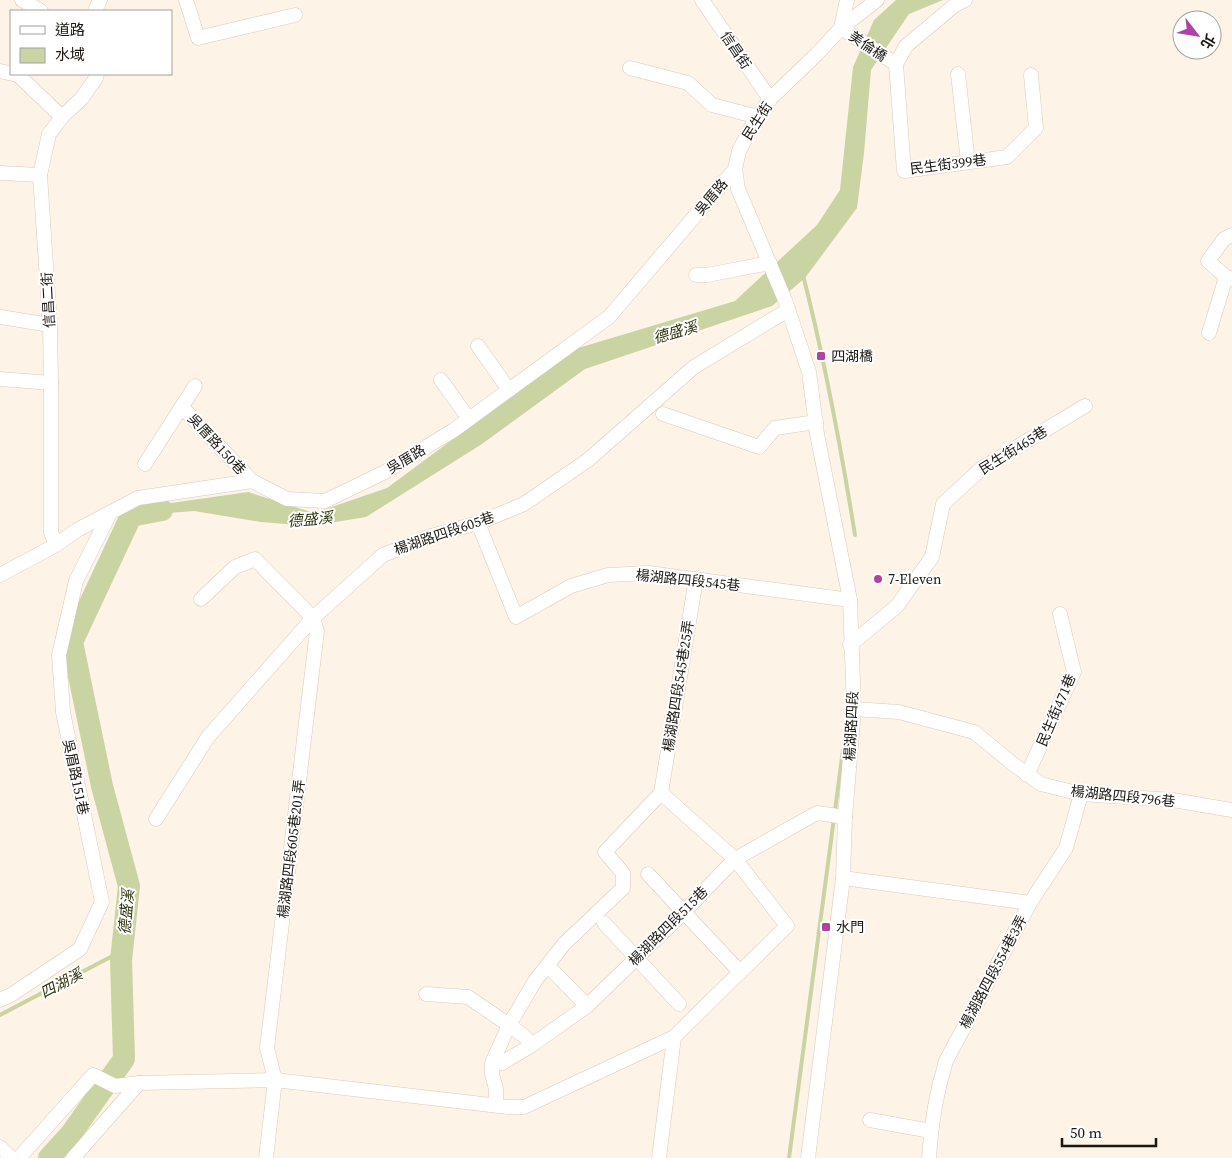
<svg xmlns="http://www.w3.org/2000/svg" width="1232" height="1158" font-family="'Source Serif 4','Noto Sans TC',serif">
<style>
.water{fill:#cad4a3}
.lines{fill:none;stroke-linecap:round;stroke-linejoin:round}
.stream{stroke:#cad4a3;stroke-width:4}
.river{stroke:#cad4a3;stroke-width:22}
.minor-casing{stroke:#d7cbbb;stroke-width:15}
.minor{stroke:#fff;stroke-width:14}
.poi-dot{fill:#ae43a3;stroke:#fff;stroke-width:2}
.labels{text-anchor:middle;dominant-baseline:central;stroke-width:4;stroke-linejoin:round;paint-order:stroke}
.street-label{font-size:14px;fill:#1b1711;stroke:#fff}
.poi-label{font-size:14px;fill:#1b1711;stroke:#fff;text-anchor:start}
.water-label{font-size:15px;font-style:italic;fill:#2e340e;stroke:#fff}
</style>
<rect width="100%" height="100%" fill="#fdf3e6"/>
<path class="water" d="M896 0H943L909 14 871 70 864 153 857 208 805 278 772 306 585 369 482 444 366 517 311 526 261 522 194 511 131 516 136 508 248 492 314 513 387 488 575 349 735 301 817 225 840 190 853 67 874 20Z"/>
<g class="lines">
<g class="stream">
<path d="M803 275C825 361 841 448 855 535"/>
<path d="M0 1015 122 951"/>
<path d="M789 1158 843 750"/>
</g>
<path class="river" d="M49 1158 70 1135 124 1059 121 960 129 886 102 786 72 642 131 516 162 510"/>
<g class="minor-casing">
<g id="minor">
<path d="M22 0 41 11"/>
<path d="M186 0 198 38 295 15"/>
<path d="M702 0 770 99"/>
<path d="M877 0 841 28 896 64"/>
<path d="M95 11 100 0"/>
<path d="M896 64 904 171 1007 157 1036 128 1031 75"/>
<path d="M896 64 906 46 955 5 965 0"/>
<path d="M630 68 688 83 712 105 758 117"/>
<path d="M0 71 18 75 62 117"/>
<path d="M958 74 968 162"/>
<path d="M0 173 40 175"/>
<path d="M1232 235 1224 239 1208 261 1226 277 1232 279"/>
<path d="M696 275H707L770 263"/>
<path d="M0 317 50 325"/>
<path d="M1209 333 1226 277"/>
<path d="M478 346 509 390"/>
<path d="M0 379 51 383"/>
<path d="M441 380 469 419"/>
<path d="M182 407 252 481"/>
<path d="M663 414 759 447 775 428 816 422"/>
<path d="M145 464 195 386"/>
<path d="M478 523 516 617 571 586 608 575 649 573 850 600"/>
<path d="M56 545 51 532V383L50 325 40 175 49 134 62 117 82 98 96 78 97 74"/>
<path d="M0 575 56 545 77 530 138 498 252 481 287 499 325 501 385 472 454 430 609 317 735 169"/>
<path d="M201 599 235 567 255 559 313 618 317 631 267 1048 275 1080 266 1158"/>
<path d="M850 645 897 606 932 557 943 504 982 468 1085 406"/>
<path d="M854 709 899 712 974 732 1013 764 1041 784 1081 794 1173 800 1232 810"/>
<path d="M1027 775 1074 672 1060 614"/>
<path d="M661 793 696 579"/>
<path d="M156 819 208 737 313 618 383 555 431 536 478 523 524 504 588 460 694 367 788 310"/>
<path d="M648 874 740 972"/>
<path d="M843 878 1030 903"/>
<path d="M604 923 679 1004"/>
<path d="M553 971 587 1006"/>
<path d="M426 994 468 997 509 1025 535 981 564 944 623 888V873L605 852 661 793"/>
<path d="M0 1000 11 995 80 949 102 902 63 712 59 655 76 581 110 513"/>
<path d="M502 1063 532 1045 587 1006 683 913 735 859 817 813 845 817"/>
<path d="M496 1105V1089L492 1074V1063L509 1025 524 1036 532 1045"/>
<path d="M870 1120 931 1131"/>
<path d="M0 1147 11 1158"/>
<path d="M19 1158 93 1075 115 1086 139 1083 275 1080 508 1107H524L674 1037 787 926 735 859 661 793"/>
<path d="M73 1158 139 1083"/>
<path d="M659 1158 674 1037"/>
<path d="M808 1158 843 878 845 817 854 709 850 600 817 434 809 372 785 300 738 189 735 169 739 151 752 126 770 99 816 55 841 28 847 0"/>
<path d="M929 1158C931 1125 936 1093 946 1061L1030 903 1066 848 1081 794"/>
</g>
</g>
<use href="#minor" class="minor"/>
</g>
<g class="poi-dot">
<rect x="816" y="351" width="10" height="10" rx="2.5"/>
<circle cx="878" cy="579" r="5"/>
<rect x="821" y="922" width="10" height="10" rx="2.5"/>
</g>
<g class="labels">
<g class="street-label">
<text transform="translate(868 46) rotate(34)">美倫橋</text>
<text transform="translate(736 50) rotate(56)">信昌街</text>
<text transform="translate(757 121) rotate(-57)">民生街</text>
<text transform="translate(948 164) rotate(-7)">民生街399巷</text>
<text transform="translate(711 197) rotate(-50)">吳厝路</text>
<text transform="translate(48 300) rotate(-93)">信昌二街</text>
<text transform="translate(217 444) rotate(47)">吳厝路150巷</text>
<text transform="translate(1013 450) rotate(-32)">民生街465巷</text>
<text transform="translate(406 459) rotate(-31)">吳厝路</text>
<text transform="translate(444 533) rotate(-19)">楊湖路四段605巷</text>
<text transform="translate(688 580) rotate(6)">楊湖路四段545巷</text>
<text transform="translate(678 686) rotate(-81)">楊湖路四段545巷25弄</text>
<text transform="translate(1056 710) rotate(-67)">民生街471巷</text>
<text transform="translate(851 726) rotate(-87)">楊湖路四段</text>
<text transform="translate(76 777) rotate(78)">吳眉路151巷</text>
<text transform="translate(1123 796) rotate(6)">楊湖路四段796巷</text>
<text transform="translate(291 849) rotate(-83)">楊湖路四段605巷201弄</text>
<text transform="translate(668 926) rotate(-45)">楊湖路四段515巷</text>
<text transform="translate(993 972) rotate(-62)">楊湖路四段554巷3弄</text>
</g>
<g class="poi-label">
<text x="831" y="356">四湖橋</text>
<text x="888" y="579">7-Eleven</text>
<text x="836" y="927">水門</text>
</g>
<g class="water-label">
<text transform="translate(675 332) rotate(-16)">德盛溪</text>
<text transform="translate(310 519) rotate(-5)">德盛溪</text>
<text transform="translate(126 912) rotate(-85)">德盛溪</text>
<text transform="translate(61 983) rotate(-28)">四湖溪</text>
</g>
</g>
<rect x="10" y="10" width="162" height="65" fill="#ffffff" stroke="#a4a2a0"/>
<rect x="20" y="26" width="25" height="8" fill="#ffffff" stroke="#a4a2a0"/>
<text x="55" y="35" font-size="15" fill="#1b1711">道路</text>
<rect x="20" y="48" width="25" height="15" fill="#cad4a3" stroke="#a4a2a0"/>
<text x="55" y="60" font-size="15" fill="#1b1711">水域</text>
<g transform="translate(1197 35) rotate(121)"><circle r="24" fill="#ffffff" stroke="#a4a2a0"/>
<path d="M0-4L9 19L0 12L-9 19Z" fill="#ae43a3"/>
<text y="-8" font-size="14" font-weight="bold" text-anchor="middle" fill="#1b1711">北</text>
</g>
<path d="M1062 1138v8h94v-8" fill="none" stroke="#1b1711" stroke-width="2.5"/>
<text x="1070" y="1138" font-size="15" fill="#1b1711" stroke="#ffffff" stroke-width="4" paint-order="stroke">50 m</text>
</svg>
